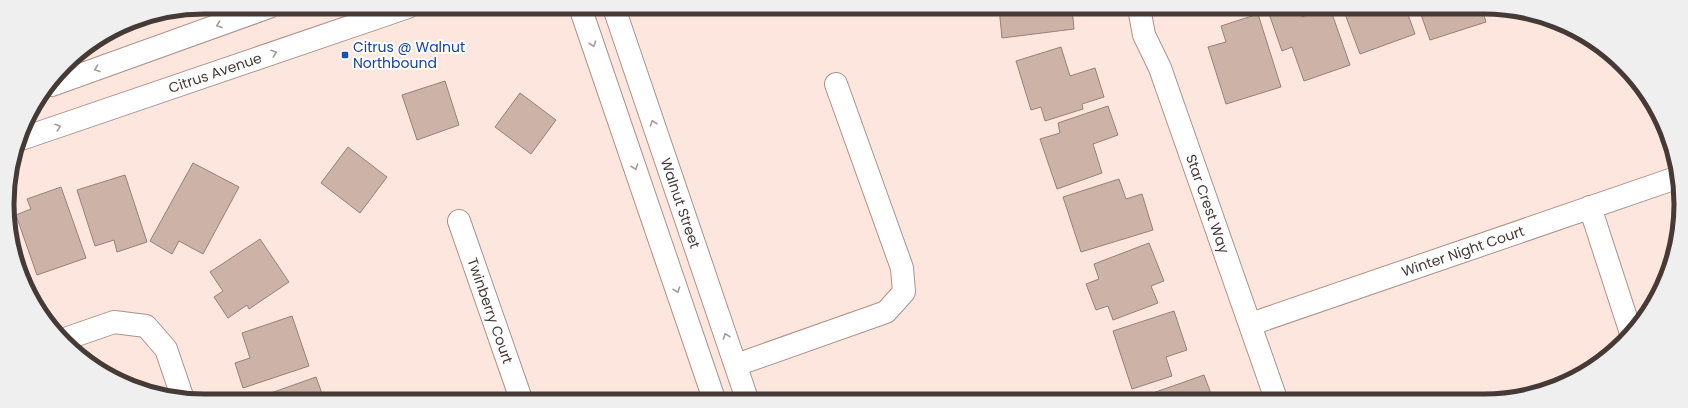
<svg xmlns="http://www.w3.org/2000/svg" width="1688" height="408" font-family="Poppins,sans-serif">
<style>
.building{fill:#cdb2a8;stroke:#998076}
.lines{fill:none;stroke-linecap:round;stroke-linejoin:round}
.minor-casing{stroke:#ac9289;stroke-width:24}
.major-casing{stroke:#ac9289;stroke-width:24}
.minor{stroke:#fff;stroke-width:22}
.major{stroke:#fff;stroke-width:22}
.oneway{stroke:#a29c9a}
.transit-dot{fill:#1a4fb4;stroke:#fff;stroke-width:1.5}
.labels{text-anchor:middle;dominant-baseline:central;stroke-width:4;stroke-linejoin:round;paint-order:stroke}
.transit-label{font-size:14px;fill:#164399;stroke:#fff;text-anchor:start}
.street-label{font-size:14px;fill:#453a36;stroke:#fff}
.rim{fill:none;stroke:#453a36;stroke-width:5}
</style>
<rect width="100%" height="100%" fill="#fde6de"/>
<g class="building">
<path d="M999 8H1072L1074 29 1002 38Z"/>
<path d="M1267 8H1299L1302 17 1326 8H1330L1350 65 1304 81 1292 47 1282 51Z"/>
<path d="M1359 9H1406L1415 34 1360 54 1345 14Z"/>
<path d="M1419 9H1482L1486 22 1430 40Z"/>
<path d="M1258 14 1281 87 1226 104 1208 47 1226 42 1221 26Z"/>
<path d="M1061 47 1070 76 1095 68 1104 97 1082 104 1083 109 1045 121 1041 107 1031 110 1016 61Z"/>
<path d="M445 81 459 125 417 140 402 95Z"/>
<path d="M520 93 556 120 531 154 495 127Z"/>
<path d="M1108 106 1118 135 1093 144 1102 173 1057 189 1040 139 1060 133 1058 123Z"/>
<path d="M348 147 387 177 360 213 321 183Z"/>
<path d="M193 163 239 187 203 254 179 241 172 254 150 241Z"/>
<path d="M125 175 147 242 117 252 114 240 95 246 77 190Z"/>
<path d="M1119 179 1126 199 1142 194 1153 230 1081 252 1063 197Z"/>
<path d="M61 187 86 258 37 275 16 215 31 209 27 199Z"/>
<path d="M260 239 289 282 249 309 247 305 228 318 214 297 223 291 210 272Z"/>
<path d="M1149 243 1164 281 1151 286 1158 303 1113 320 1108 306 1096 310 1086 284 1099 279 1094 264Z"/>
<path d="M1174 311 1187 350 1166 357 1172 376 1132 389 1113 331Z"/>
<path d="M292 316 309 366 243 388 235 363 250 358 242 333Z"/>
<path d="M1204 375 1213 399H1136Z"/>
<path d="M316 377 324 399H254Z"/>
</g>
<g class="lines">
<g class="minor-casing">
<g id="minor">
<path d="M580 7 714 399"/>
<path id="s1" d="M614 8 747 399"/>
<path id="s2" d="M1139 8 1144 35 1160 68 1276 399"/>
<path d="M1590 207 1631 333"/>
<path id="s3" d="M459 221 521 399"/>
<path id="s4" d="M1251 324 1676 178"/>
<path d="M65 339 114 322 146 326 166 349 183 399"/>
<path d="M736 365 886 312 904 292 902 268 836 84"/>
</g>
</g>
<g class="major-casing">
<g id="major">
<path d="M52 85 269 7"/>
<path id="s5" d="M21 139 408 7"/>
</g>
</g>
<use href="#minor" class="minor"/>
<use href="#major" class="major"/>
</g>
<defs><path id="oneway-chevron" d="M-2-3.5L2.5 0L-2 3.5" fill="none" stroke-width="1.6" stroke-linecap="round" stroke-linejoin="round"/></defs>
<g class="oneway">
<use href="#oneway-chevron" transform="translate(219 25) rotate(160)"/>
<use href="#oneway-chevron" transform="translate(593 44) rotate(71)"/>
<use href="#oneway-chevron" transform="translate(274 53) rotate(-19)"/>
<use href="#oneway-chevron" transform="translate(97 69) rotate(160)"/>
<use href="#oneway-chevron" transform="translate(653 123) rotate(-109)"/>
<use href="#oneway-chevron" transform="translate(58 127) rotate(-19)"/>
<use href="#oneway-chevron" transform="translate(635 167) rotate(71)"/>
<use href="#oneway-chevron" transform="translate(677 290) rotate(71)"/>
<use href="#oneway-chevron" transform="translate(726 336) rotate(-109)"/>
</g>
<rect class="transit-dot" x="341" y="51" width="8" height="8" rx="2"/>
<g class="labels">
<g class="transit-label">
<text x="353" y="47">Citrus @ Walnut<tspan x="353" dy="16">Northbound</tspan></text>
</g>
<g class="street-label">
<text stroke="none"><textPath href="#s5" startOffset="205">Citrus Avenue</textPath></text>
<text stroke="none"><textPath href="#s1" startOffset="206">Walnut Street</textPath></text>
<text stroke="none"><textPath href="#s2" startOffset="208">Star Crest Way</textPath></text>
<text stroke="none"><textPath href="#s4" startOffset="224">Winter Night Court</textPath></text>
<text stroke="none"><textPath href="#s3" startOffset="95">Twinberry Court</textPath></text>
</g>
</g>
<path d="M0 0H1688V408H0ZM204 14H1484A190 190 0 0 1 1674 204V204A190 190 0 0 1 1484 394H204A190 190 0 0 1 14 204V204A190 190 0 0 1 204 14Z" fill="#f0efef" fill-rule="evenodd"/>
<path class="rim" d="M204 14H1484A190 190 0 0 1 1674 204V204A190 190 0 0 1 1484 394H204A190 190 0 0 1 14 204V204A190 190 0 0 1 204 14Z"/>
</svg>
